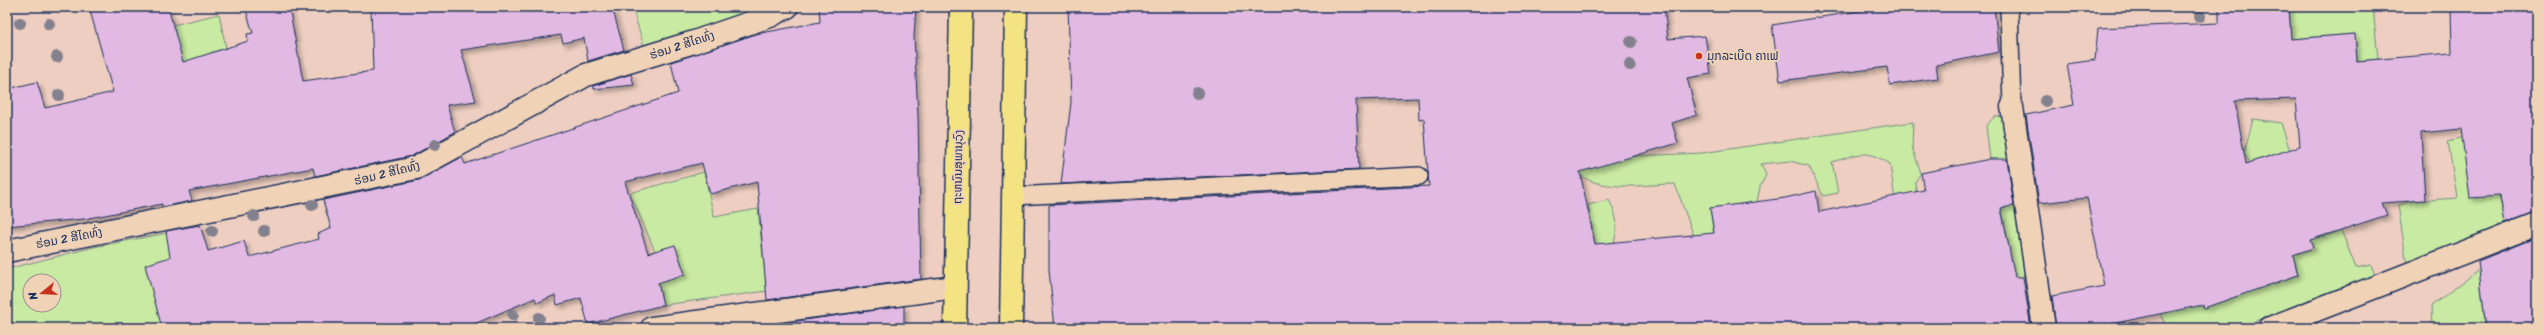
<svg xmlns="http://www.w3.org/2000/svg" width="2544" height="335" font-family="Sriracha,'Noto Sans Lao',sans-serif">
<style>
.green{fill:#c9eaa2;stroke:#728c80;fill-rule:evenodd}
.building{fill:#e1b9e2;stroke:#1b2f5e;fill-rule:evenodd;filter:url(#shadow)}
.lines{fill:none;stroke-linecap:round;stroke-linejoin:round}
.lane-casing{stroke:#1b2f5e;stroke-width:20}
.street-casing{stroke:#1b2f5e;stroke-width:25}
.highway-casing{stroke:#1b2f5e;stroke-width:25}
.lane{stroke:#f0d3b7;stroke-width:17}
.street{stroke:#f0d3b7;stroke-width:22}
.highway{stroke:#f4e382;stroke-width:22}
.tree{fill:#83818e}
.poi-dot{fill:#c8321e;stroke:#f0d3b7;stroke-width:1.5}
.labels{text-anchor:middle;dominant-baseline:central;stroke-width:4;stroke-linejoin:round;paint-order:stroke}
.street-label{font-size:12px;fill:#1b2f5e;stroke:#f0d3b7}
.poi-label{font-size:12px;fill:#1b2f5e;stroke:#f0d3b7;text-anchor:start}
</style>
<defs>
<filter id="shadow"><feDropShadow dx="3.5" dy="3.5" stdDeviation="2" flood-color="#0004"/></filter>
</defs>
<rect width="100%" height="100%" fill="#edcec0"/>
<filter id="ink" filterUnits="userSpaceOnUse"><feTurbulence type="fractalNoise" baseFrequency=".025" numOctaves="2"/><feDisplacementMap in="SourceGraphic" scale="8" xChannelSelector="R" yChannelSelector="G"/><feConvolveMatrix kernelMatrix="1 2 1 2 8 2 1 2 1" color-interpolation-filters="sRGB"/></filter>
<g filter="url(#ink)">
<g class="green">
<path d="M632 7H766V10L644 46Z"/>
<path d="M2289 7H2373L2378 59 2357 61 2355 34 2291 39Z"/>
<path d="M219 14 226 48 210 53 214 68 182 71 173 25Z"/>
<path d="M2005 116 2026 266 2023 277 2008 278 2011 258 1992 159H1990L1986 126 1994 117Z"/>
<path d="M2253 119 2281 123 2308 206 2324 237 2341 230 2356 268 2371 265 2375 275 2238 328H2167L2160 314 2201 299 2204 308 2240 295 2260 265 2270 285 2298 275 2293 255 2313 248 2244 154Z"/>
<path d="M1913 122 1912 147 1921 173 1915 182 1922 235 1897 214 1890 164C1864 148 1860 154 1832 162L1838 193 1823 196 1809 166 1790 161 1761 164 1766 175 1760 187 1757 202 1710 208 1718 260 1697 245 1675 184C1644 184 1597 194 1574 170L1592 158 1702 153Z"/>
<path d="M2478 134 2491 153 2502 210 2537 201V216L2407 265 2398 205 2414 201 2457 198 2448 141Z"/>
<path d="M704 172 714 217 758 209 767 291 663 305 658 283 685 274 675 246 655 251 630 193Z"/>
<path d="M1609 200C1620 223 1618 229 1611 252L1597 254 1588 205Z"/>
<path d="M178 231 207 328H7V269L94 247ZM30 281H54V305H30Z"/>
<path d="M2479 270 2486 328H2432L2431 306Z"/>
</g>
<g class="building">
<path d="M89 7H168L183 62 248 41 247 34 253 33 245 7H289L303 81 373 71 371 7H612L624 50 588 61 584 38 563 43 561 35 461 50 476 101 447 105 455 132 412 156 315 176 313 168 189 191 192 201 162 207V204L84 219 7 226V89L37 82 45 108 113 92Z"/>
<path d="M819 7H916L914 36 918 116 921 279 767 300 757 182 710 194 702 163 625 182 648 253 675 245 685 274 658 283 663 305 588 324 581 298 557 305 555 295 537 303 535 298 465 328H162L145 265 170 257 166 231 200 225 208 251 244 241 249 257 319 239 318 234 331 228 323 200 419 180 462 157 465 164 678 93 671 62 756 34 820 22Z"/>
<path d="M1068 7H1664L1668 39 1705 36 1711 74 1687 78 1697 115 1672 123 1678 143 1580 172 1595 244 1714 233 1710 208 1785 198 1816 191 1819 212 1924 190 1921 173 1990 159H2007L2014 206 2001 208 2015 277H2023L2031 328H1055L1049 270V205L1429 186 1424 119 1419 120 1418 98 1356 100 1359 169 1061 184 1071 102Z"/>
<path d="M1884 7H1994L1999 52 1936 65 1938 78 1890 85 1887 67 1780 81 1772 25Z"/>
<path d="M2219 7H2289L2291 39 2355 34 2357 61 2452 53 2451 7H2537V212L2505 223 2500 196 2470 198 2461 129 2421 133 2425 200 2382 203 2387 215 2310 240 2313 248 2293 255 2298 275 2204 308 2203 305 2111 324 2112 328H2056L2052 296 2104 286 2087 198 2039 203 2026 115 2074 105 2067 64 2095 60 2098 28 2219 23ZM2296 99 2300 146 2246 164 2235 101Z"/>
<path d="M631 74 634 85 594 89 593 86Z"/>
<path d="M2537 237V328H2486L2478 261Z"/>
<path d="M904 306V328H770L769 325Z"/>
</g>
<g class="lines">
<g class="lane-casing">
<g id="lane">
<path d="M2009 7 2012 107"/>
<path d="M1014 196 1419 176"/>
</g>
</g>
<g class="street-casing">
<g id="street">
<path d="M2012 107 2044 328"/>
<path d="M7 251 416 168 586 75 694 42 770 16 787 7"/>
<path d="M652 328 955 287"/>
<path d="M2270 328 2537 224"/>
</g>
</g>
<g class="highway-casing">
<g id="highway">
<path d="M955 328 961 7"/>
<path d="M1011 328 1016 7"/>
</g>
</g>
<use href="#lane" class="lane"/>
<use href="#street" class="street"/>
<use href="#highway" class="highway"/>
</g>
<g class="tree">
<circle cx="2200" cy="16" r="6"/>
<circle cx="20" cy="23" r="6"/>
<circle cx="49" cy="24" r="6"/>
<circle cx="1631" cy="42" r="6"/>
<circle cx="57" cy="57" r="6"/>
<circle cx="1630" cy="65" r="6"/>
<circle cx="1197" cy="93" r="6"/>
<circle cx="59" cy="95" r="6"/>
<circle cx="2045" cy="101" r="6"/>
<circle cx="435" cy="145" r="6"/>
<circle cx="312" cy="205" r="6"/>
<circle cx="254" cy="216" r="6"/>
<circle cx="212" cy="231" r="6"/>
<circle cx="264" cy="231" r="6"/>
<circle cx="513" cy="315" r="6"/>
<circle cx="539" cy="318" r="6"/>
</g>
</g>
<circle class="poi-dot" cx="1699" cy="56" r="4"/>
<g class="labels">
<g class="street-label">
<text transform="translate(682 45) rotate(-18)">ຮ່ອມ 2 ສີໄຄທົ່ງ</text>
<text transform="translate(958 167) rotate(-89)">ຖະຫນົນສຸພານຸວົງ</text>
<text transform="translate(387 173) rotate(-14)">ຮ່ອມ 2 ສີໄຄທົ່ງ</text>
<text transform="translate(69 238) rotate(-11)">ຮ່ອມ 2 ສີໄຄທົ່ງ</text>
</g>
<g class="poi-label">
<text x="1707" y="56">ມຸກລະເບີດ ຄາເຟ</text>
</g>
</g>
<rect width="2544" height="335" fill="none" stroke="#f0d3b7" stroke-width="24"/>
<rect x="12" y="12" width="2520" height="311" fill="none" stroke="#1b2f5e" stroke-width="1.5" filter="url(#ink)"/>
<g transform="translate(42 293) rotate(252)"><circle r="19" fill="#f0d3b7" stroke="#9b9193"/>
<path d="M0-3L7 15L0 10L-7 15Z" fill="#c8321e"/>
<text y="-6" font-size="11" font-weight="bold" text-anchor="middle" fill="#1b2f5e">N</text>
</g>
</svg>
